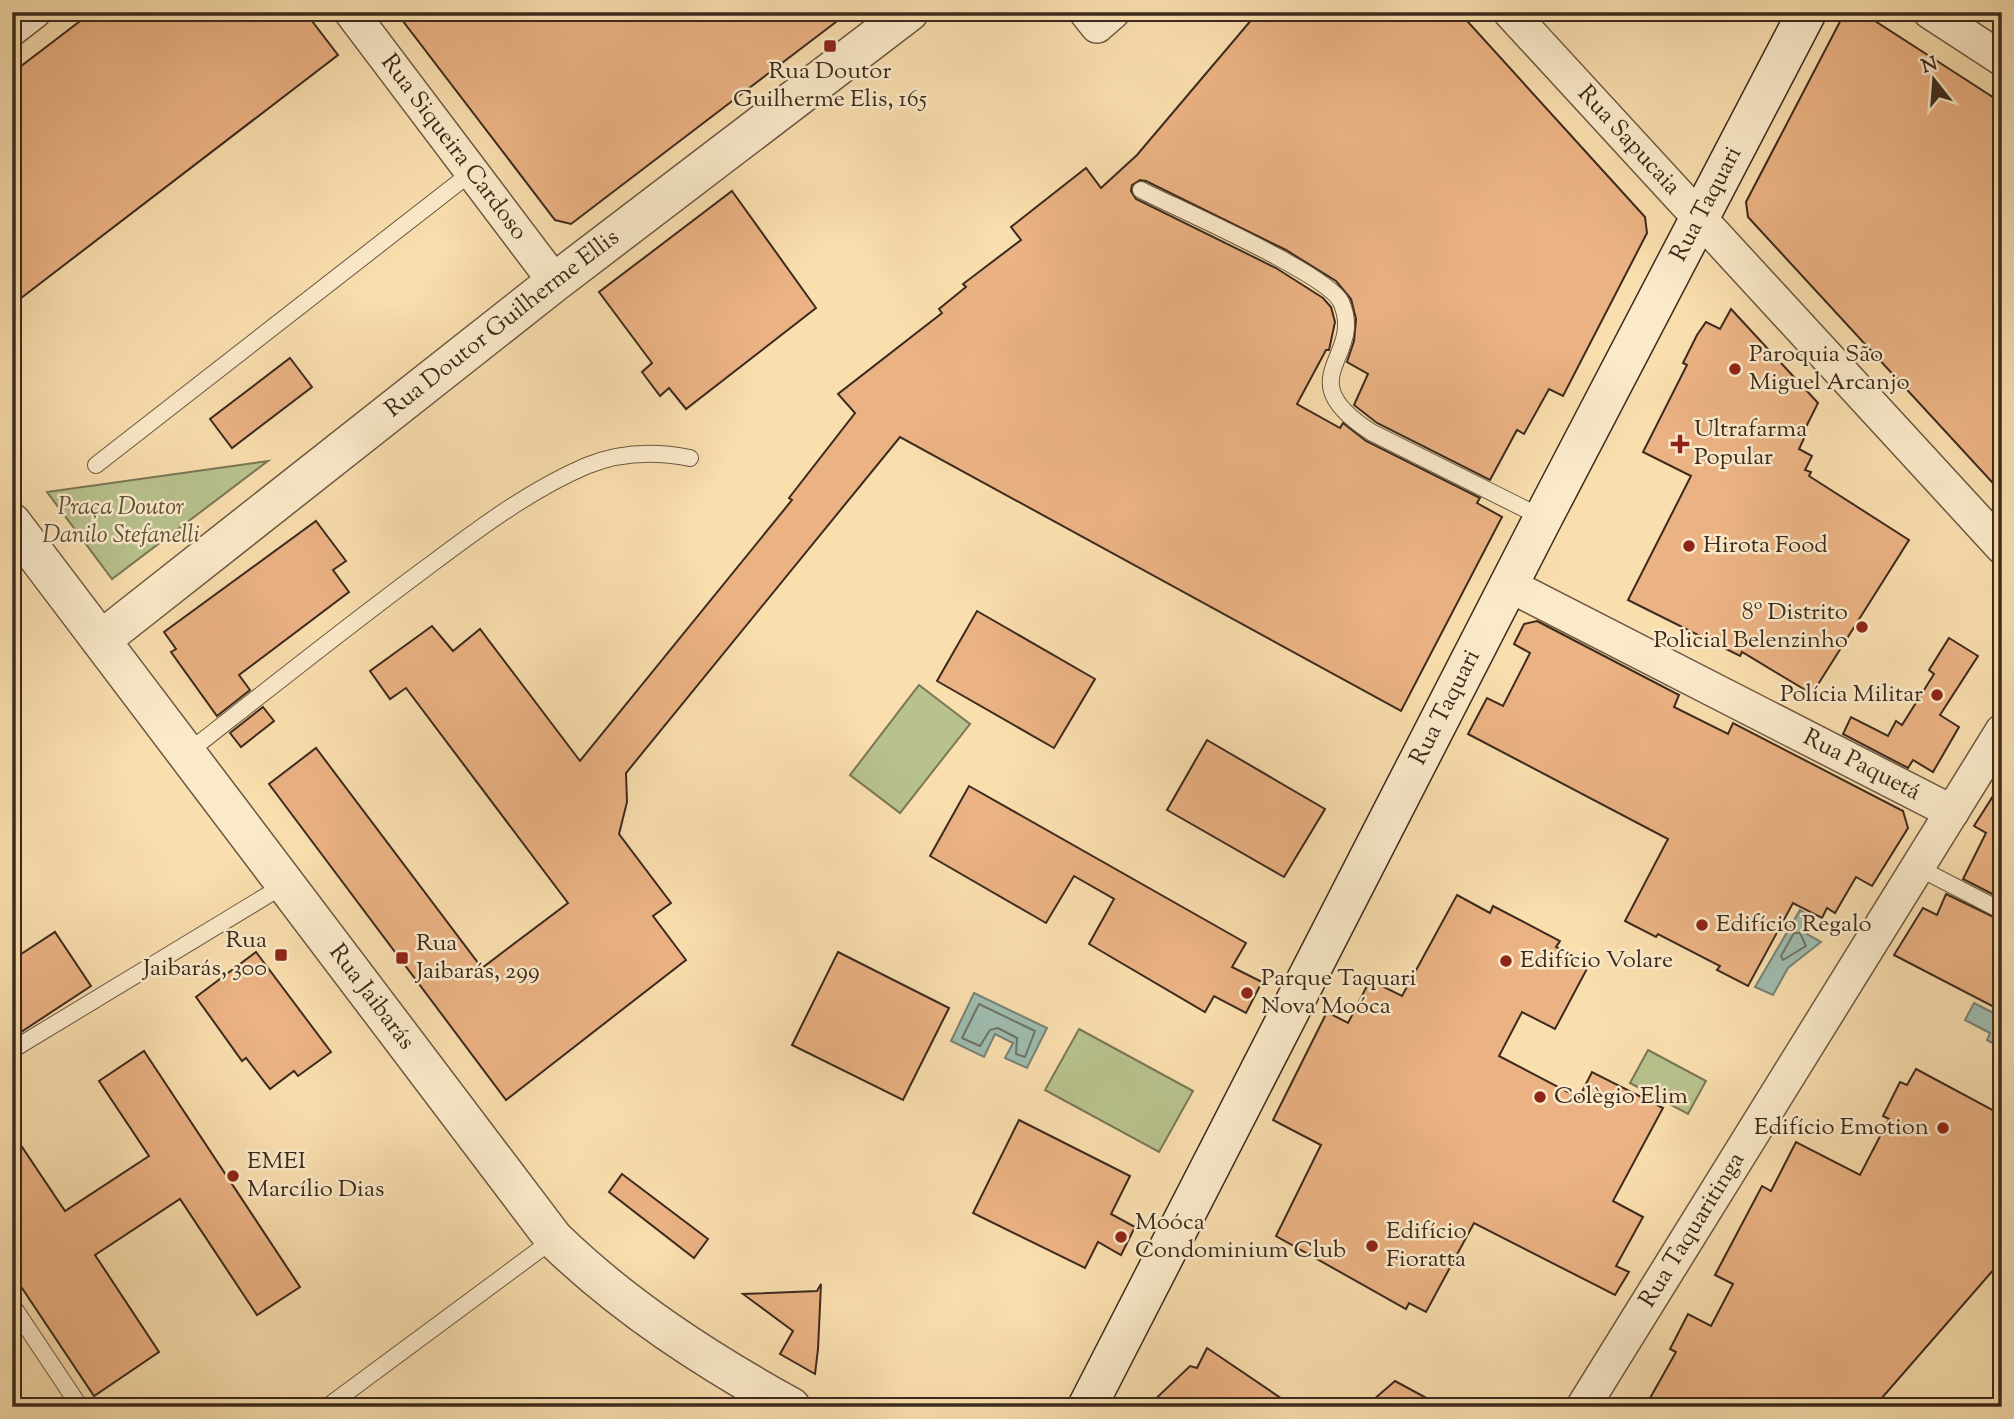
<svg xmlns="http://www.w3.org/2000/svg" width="2014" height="1419" font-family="'Sorts Mill Goudy',serif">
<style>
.green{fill:#b8c28e;stroke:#7a7656;stroke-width:2}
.water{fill:#9ebcaf;stroke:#778275;stroke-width:2}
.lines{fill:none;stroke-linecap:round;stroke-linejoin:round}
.shore{stroke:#6d7366;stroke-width:2}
.building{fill:#ebb283;stroke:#3c2a1d;stroke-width:2}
.service-casing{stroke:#6b5741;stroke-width:18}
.minor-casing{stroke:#6b5741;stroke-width:36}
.tertiary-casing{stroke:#6b5741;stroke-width:41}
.secondary-casing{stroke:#3c2a1d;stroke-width:41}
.service{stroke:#fbeaca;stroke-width:16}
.minor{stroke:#fbeaca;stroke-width:33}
.tertiary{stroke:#fbeaca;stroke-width:38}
.secondary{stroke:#fbeaca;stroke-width:38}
.poi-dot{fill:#8f2418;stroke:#fbeaca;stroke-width:2.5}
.labels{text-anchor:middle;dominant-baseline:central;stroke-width:5;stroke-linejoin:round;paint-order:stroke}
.poi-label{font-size:24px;fill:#3c2a1d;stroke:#fbeaca;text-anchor:start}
.street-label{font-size:24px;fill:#3c2a1d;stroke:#fbeaca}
.park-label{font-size:24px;font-style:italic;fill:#5b5039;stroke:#fbeaca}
</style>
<rect width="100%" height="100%" fill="#f9deae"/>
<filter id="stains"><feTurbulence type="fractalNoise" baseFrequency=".00286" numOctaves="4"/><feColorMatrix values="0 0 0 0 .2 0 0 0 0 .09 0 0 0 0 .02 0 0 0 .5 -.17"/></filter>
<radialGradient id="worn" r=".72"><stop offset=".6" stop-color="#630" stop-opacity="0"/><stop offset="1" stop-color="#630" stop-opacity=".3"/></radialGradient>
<g class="green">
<path d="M268 461 112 579 47 492Z"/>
<path d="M919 685 970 724 900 813 850 775Z"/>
<path d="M1079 1029 1193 1091 1159 1152 1045 1090Z"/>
<path d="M1648 1050 1706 1081 1688 1114 1630 1083Z"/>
</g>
<g class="water">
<path d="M1800 910 1815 919 1807 934 1821 942 1788 968 1773 995 1755 987Z"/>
<path d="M974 993 1047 1028 1027 1068 1005 1058 1013 1043 995 1034 984 1057 951 1041Z"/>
<path d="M1974 1003 2002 1017V1048L1987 1040 1990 1033 1965 1020Z"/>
</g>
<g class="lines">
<g class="shore">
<path d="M1794 933H1800L1806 946 1783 960 1781 956Z"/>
<path d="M979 1004 1035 1031 1025 1057 1016 1054 1017 1038 998 1028 990 1030 980 1046 962 1038Z"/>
</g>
</g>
<g class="building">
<path d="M92 12H305L338 55 12 305V73Z"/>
<path d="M396 12H849L571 224 555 220Z"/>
<path d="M1258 12H1459L1645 217 1647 233 1563 396 1549 389 1524 434 1517 430 1490 480 1377 423 1354 405 1368 374 1347 362 1354 341 1356 319 1351 299 1336 281 1286 250 1146 181 1140 180 1132 185 1131 191 1136 199 1276 268 1323 298 1331 307 1335 322 1329 350H1326L1297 404 1340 428 1343 423 1366 441 1480 498 1477 503 1502 517 1401 711 900 437 626 773 627 802 619 834 671 903 653 916 686 960 506 1100 269 784 316 748 482 968 568 903 406 688 390 699 370 671 432 626 453 651 480 629 580 761 792 500 789 498 855 413 838 394 942 313 939 309 966 287 963 284 1021 240 1011 227 1086 168 1101 188 1137 155Z"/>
<path d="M1845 12H1861L2002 103V493L1748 217 1746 202Z"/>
<path d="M732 191 816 308 686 409 669 388 660 396 642 372 652 363 599 292Z"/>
<path d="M1731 309 1818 403 1803 433 1806 434 1799 449 1812 456 1805 470 1811 472 1809 476 1909 540 1812 694 1742 652 1740 656 1628 600 1691 476 1643 452 1687 365 1683 363 1697 335 1706 322 1720 329Z"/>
<path d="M290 358 312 387 232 448 210 419Z"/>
<path d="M316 521 346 561 333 570 349 592 239 675 250 690 217 716 171 652 176 649 164 632Z"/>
<path d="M977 611 1095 679 1054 748 937 681Z"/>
<path d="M1537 621 1679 695 1674 707 1728 734 1733 723 1903 811 1908 828 1872 886 1856 877 1835 913 1827 908 1822 918 1793 903 1748 986 1717 970 1720 966 1658 934 1656 937 1625 921 1668 839 1468 734 1487 698 1503 706 1530 653 1514 644 1524 624Z"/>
<path d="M1949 638 1978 656 1940 715 1959 727 1933 772 1913 760 1908 768 1843 734 1851 717 1888 736 1896 721 1902 725 1934 674 1929 670Z"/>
<path d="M263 707 274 721 241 747 230 733Z"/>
<path d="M1207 740 1325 809 1284 877 1167 810Z"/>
<path d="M2002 782V899L1963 879 1986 833 1974 826Z"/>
<path d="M969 786 1246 943 1232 967 1262 982 1246 1013 1214 996 1205 1012 1089 944 1114 899 1074 876 1046 923 930 856Z"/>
<path d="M1946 894 2002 921V993L1994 1007 1894 955 1923 908 1937 915Z"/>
<path d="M1457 895 1490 913 1493 906 1560 941 1556 947 1589 965 1555 1029 1522 1012 1499 1056 1579 1098 1592 1072 1663 1108 1613 1201 1643 1217 1616 1266 1629 1272 1615 1295 1474 1223 1426 1312 1409 1303 1406 1309 1276 1236 1321 1145 1273 1120 1327 1012 1348 1023 1370 980 1402 996Z"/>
<path d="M55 932 91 986 12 1038V960Z"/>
<path d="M256 952 331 1052 298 1076 294 1071 270 1089 246 1058 242 1061 196 997Z"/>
<path d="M838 952 949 1008 903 1100 792 1045Z"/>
<path d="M144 1051 300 1287 257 1315 180 1199 95 1255 159 1352 94 1396 12 1273V1132L65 1211 149 1156 99 1081Z"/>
<path d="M1916 1069 2002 1115V1260L1874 1407H1645L1676 1352 1670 1349 1688 1314 1711 1326 1733 1284 1715 1275 1762 1186 1771 1191 1796 1142 1860 1175 1889 1119 1883 1116 1900 1082 1907 1085Z"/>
<path d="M1019 1120 1130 1176 1111 1214 1135 1227 1121 1255 1098 1242 1085 1268 973 1213Z"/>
<path d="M622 1174 708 1239 694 1258 609 1192Z"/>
<path d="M821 1284 818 1349 815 1374 780 1354 793 1331 743 1294 817 1291Z"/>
<path d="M1207 1348 1294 1407H1147L1190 1366 1197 1368Z"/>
<path d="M1395 1381 1443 1407H1365Z"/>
</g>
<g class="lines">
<g class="service-casing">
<g id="service">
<path d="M1141 190C1176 208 1328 274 1341 302 1366 358 1286 377 1371 432L1543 518"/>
<path d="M96 465 472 172"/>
<path d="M187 753C266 691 345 628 426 568 477 530 528 491 586 466 620 452 655 451 690 458"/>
<path d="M1917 867 2002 911"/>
<path d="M12 1050 286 884"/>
<path d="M12 1305 80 1407"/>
<path d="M327 1407 554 1239"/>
</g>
</g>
<g class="minor-casing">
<g id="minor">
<path id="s1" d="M351 12 555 282"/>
<path d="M1086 12 1097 26 1113 12"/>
<path id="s2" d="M1510 12 2002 547"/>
<path d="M1930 12 2002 59"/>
<path d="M12 29 34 12"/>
<path id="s3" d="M1509 585 1952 812"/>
<path id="s4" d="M1583 1407 2002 731"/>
</g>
</g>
<g class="tertiary-casing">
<g id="tertiary">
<path id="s5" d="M12 523 554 1239C624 1307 706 1360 791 1407"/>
<path id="s6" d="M101 640 555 282 909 12"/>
</g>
</g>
<g class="secondary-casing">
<g id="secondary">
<path id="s7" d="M1087 1407 1543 518 1807 12"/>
</g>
</g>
<use href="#service" class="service"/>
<use href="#minor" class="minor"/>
<use href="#tertiary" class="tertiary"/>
<use href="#secondary" class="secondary"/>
</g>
<g class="poi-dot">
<rect x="823" y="39" width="14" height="14" rx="3.5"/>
<circle cx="1735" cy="369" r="7"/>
<path d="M1676.5 433.5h7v7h7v7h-7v7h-7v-7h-7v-7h7z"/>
<circle cx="1689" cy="546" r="7"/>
<circle cx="1862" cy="627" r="7"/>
<circle cx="1937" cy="695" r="7"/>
<circle cx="1702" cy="925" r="7"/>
<rect x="274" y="948" width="14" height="14" rx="3.5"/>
<rect x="395" y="951" width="14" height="14" rx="3.5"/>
<circle cx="1506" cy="961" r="7"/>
<circle cx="1247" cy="993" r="7"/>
<circle cx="1540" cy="1097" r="7"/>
<circle cx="1943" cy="1128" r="7"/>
<circle cx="233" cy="1176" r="7"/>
<circle cx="1121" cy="1237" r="7"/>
<circle cx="1372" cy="1246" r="7"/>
</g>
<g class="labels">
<g class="poi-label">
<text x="830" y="72" text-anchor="middle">Rua Doutor<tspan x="830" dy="28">Guilherme Elis, 165</tspan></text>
<text x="1749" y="355">Paroquia São<tspan x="1749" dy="28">Miguel Arcanjo</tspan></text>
<text x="1694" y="430">Ultrafarma<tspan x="1694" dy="28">Popular</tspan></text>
<text x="1703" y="546">Hirota Food</text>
<text x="1848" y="613" text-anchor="end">8º Distrito<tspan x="1848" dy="28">Policial Belenzinho</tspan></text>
<text x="1923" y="695" text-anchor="end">Polícia Militar</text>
<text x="1716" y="925">Edifício Regalo</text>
<text x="267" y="941" text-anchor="end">Rua<tspan x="267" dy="28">Jaibarás, 300</tspan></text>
<text x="416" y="944">Rua<tspan x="416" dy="28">Jaibarás, 299</tspan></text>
<text x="1520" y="961">Edifício Volare</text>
<text x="1261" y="979">Parque Taquari<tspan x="1261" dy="28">Nova Moóca</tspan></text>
<text x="1554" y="1097">Colègio Elim</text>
<text x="1929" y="1128" text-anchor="end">Edifício Emotion</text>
<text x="247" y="1162">EMEI<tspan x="247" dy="28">Marcílio Dias</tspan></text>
<text x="1135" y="1223">Moóca<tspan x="1135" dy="28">Condominium Club</tspan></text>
<text x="1386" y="1232">Edifício<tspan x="1386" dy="28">Fioratta</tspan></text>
</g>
<g class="street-label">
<text stroke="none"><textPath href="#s2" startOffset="175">Rua Sapucaia</textPath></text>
<text stroke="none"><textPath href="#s1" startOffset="170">Rua Siqueira Cardoso</textPath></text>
<text stroke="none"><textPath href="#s7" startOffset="1353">Rua Taquari</textPath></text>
<text stroke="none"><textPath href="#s6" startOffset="511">Rua Doutor Guilherme Ellis</textPath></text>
<text stroke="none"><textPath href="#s7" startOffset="786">Rua Taquari</textPath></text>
<text stroke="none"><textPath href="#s3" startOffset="396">Rua Paquetá</textPath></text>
<text stroke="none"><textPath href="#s5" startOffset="595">Rua Jaibarás</textPath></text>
<text stroke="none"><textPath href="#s4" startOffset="208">Rua Taquaritinga</textPath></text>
</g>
<g class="park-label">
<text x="121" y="508">Praça Doutor<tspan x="121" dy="28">Danilo Stefanelli</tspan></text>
</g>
</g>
<rect width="2014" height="1419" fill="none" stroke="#f9deae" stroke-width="42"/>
<rect x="14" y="14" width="1986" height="1391" fill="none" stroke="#3c2a1d" stroke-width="3.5"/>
<rect x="21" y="21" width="1972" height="1377" fill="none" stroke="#3c2a1d" stroke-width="2"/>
<g transform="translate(1934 80) rotate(343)" stroke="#fbeaca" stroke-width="5" paint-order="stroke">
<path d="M0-5L12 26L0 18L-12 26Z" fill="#3c2a1d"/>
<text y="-10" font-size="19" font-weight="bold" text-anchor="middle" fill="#3c2a1d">N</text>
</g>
<rect width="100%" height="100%" filter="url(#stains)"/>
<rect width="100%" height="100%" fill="url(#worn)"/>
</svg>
